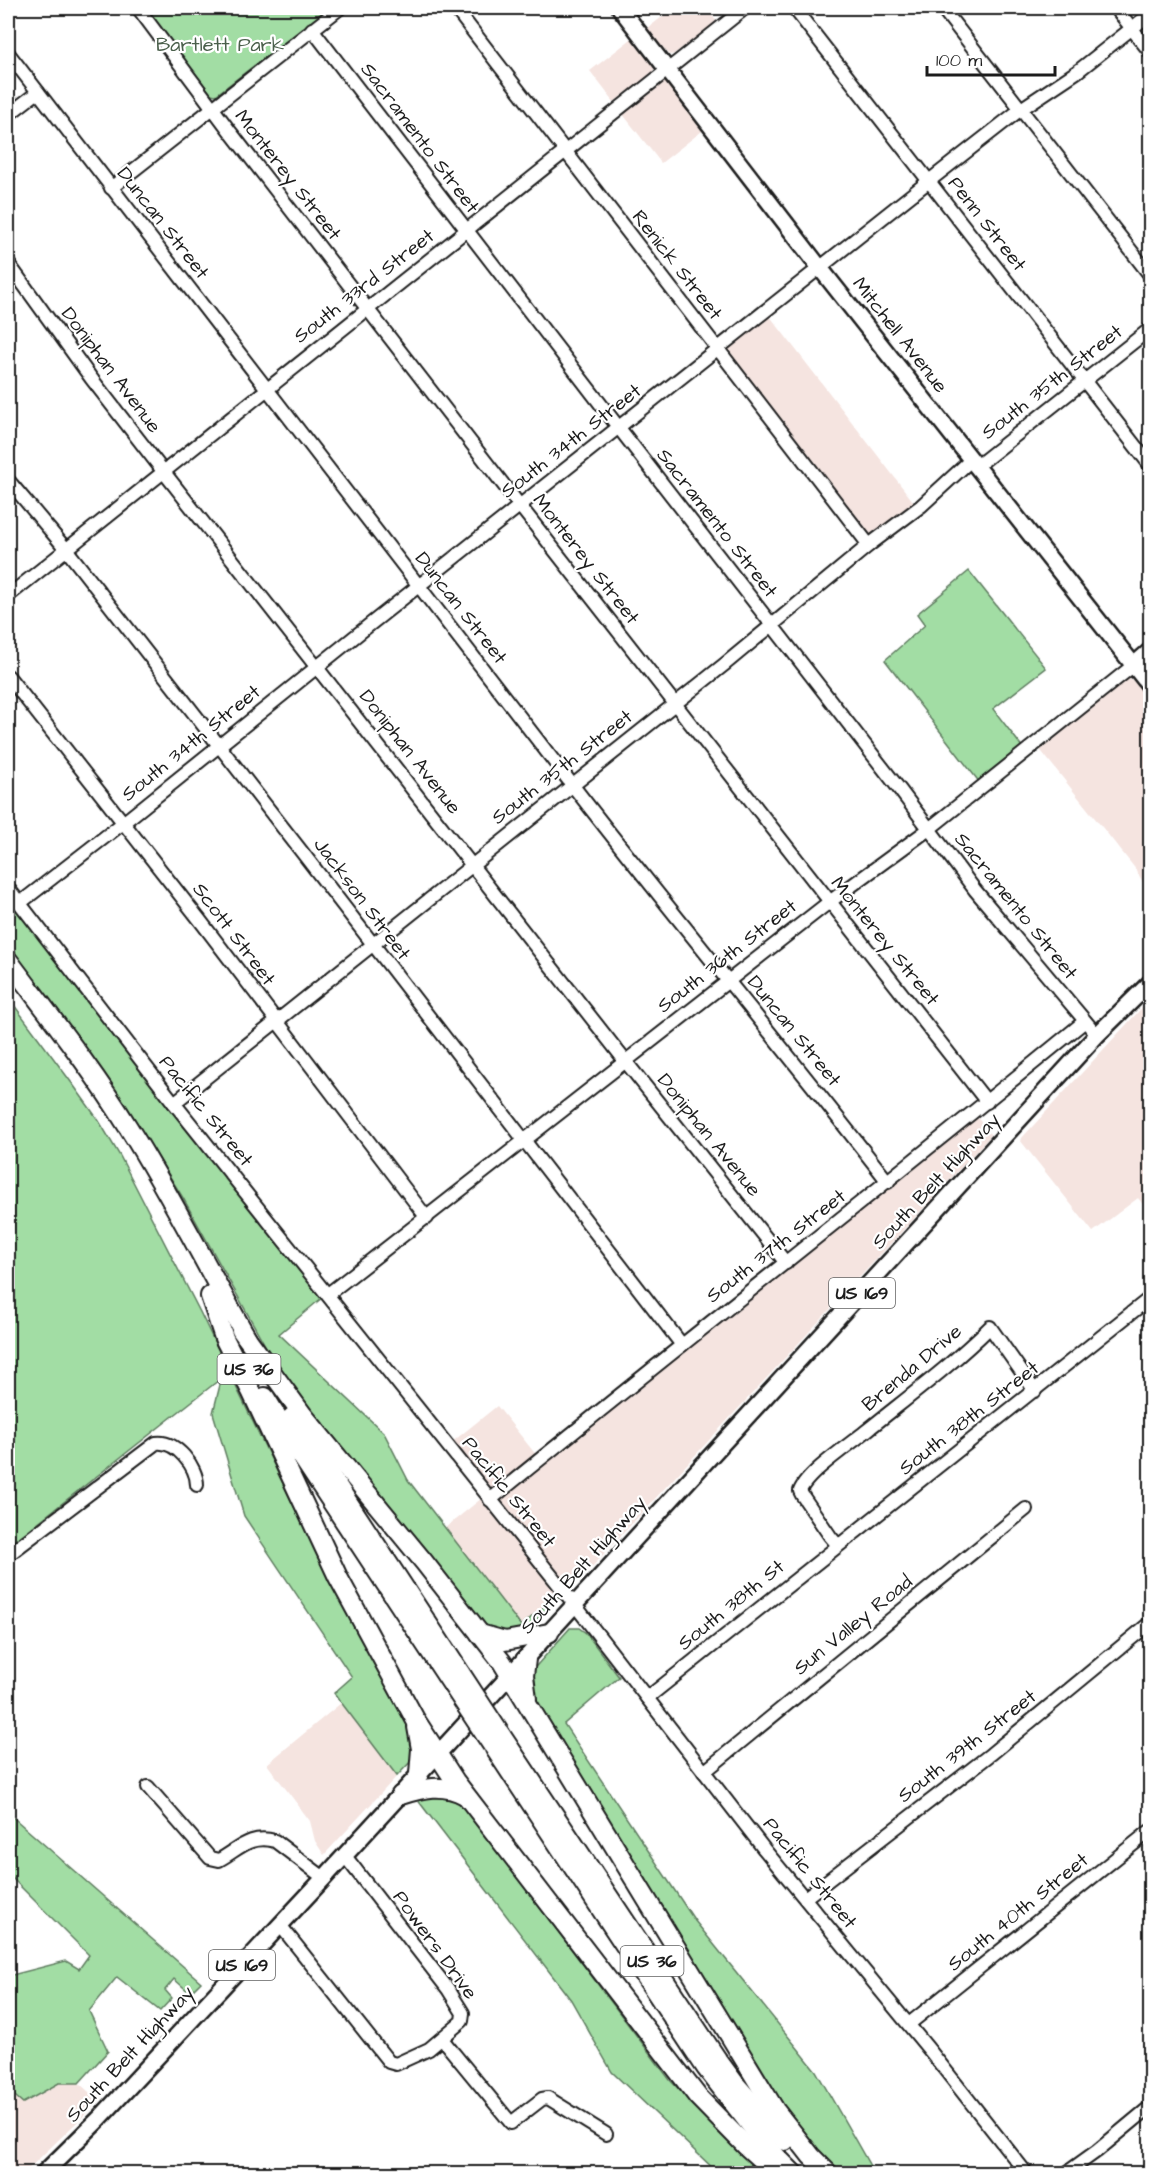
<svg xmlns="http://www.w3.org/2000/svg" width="1158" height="2181" font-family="'Architects Daughter',sans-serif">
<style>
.built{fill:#f5e4e0}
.green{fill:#a2dda4;stroke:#5f7c60;stroke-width:1.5}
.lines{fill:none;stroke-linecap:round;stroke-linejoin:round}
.minor-casing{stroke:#1c1c1c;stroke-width:16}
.major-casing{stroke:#1c1c1c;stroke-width:20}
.highway-casing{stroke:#1c1c1c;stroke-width:22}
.minor{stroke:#fff;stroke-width:12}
.major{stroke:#fff;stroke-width:15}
.highway{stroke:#fff;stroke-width:18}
.highway-bridge-casing{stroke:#1c1c1c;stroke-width:22;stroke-linecap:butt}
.highway-bridge{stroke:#fff;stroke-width:18}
.labels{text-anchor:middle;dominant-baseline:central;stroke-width:4.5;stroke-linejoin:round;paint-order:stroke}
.shield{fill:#fff;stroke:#606060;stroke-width:1.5}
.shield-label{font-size:18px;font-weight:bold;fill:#1c1c1c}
.park-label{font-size:20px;fill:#4b604c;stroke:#fff}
.street-label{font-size:20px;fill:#1c1c1c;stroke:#fff}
</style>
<rect width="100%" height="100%" fill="#fff"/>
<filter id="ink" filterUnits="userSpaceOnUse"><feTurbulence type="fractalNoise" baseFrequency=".0167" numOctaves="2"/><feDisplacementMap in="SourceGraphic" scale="12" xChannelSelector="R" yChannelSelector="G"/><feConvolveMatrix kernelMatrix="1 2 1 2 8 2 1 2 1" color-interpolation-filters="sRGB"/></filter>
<g filter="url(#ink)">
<g class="built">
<path d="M674 8H706L717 22 674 54 670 55 645 30Z"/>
<path d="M635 36 650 55 654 69 652 73 614 102 590 71Z"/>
<path d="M666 82 672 85 706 128 661 163 622 113 661 83Z"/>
<path d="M769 315 916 505 871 536 727 354 730 345Z"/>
<path d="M1127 678 1135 681 1150 703V894L1134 867 1038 747Z"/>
<path d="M1150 999V1213L1138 1198 1093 1232 1020 1140Z"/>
<path d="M977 1117 991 1135 579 1581 567 1587 500 1505 499 1500 502 1496Z"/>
<path d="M497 1406 537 1456 491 1490 487 1488 451 1443Z"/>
<path d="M482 1498 559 1594 521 1626 445 1528Z"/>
<path d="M341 1703 397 1776 324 1855 315 1841 310 1821 267 1764Z"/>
<path d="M59 2083H79L99 2101 24 2173H8V2090L23 2103Z"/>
</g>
<g class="green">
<path d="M144 8H329L216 95 211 94Z"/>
<path d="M969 571 1046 668 993 709 1023 748 980 783 885 660 925 625 917 614Z"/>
<path d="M8 895 323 1297 279 1334 384 1433 408 1480 521 1626 559 1594 558 1597 527 1630 491 1634 317 1422 275 1363 183 1198 138 1125 95 1061 8 946Z"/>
<path d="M8 997 74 1086 99 1121 120 1156 200 1312 328 1577 369 1653 411 1723 413 1759 397 1776 334 1693 352 1677 244 1516 213 1413 220 1385 219 1380 8 1546Z"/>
<path d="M570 1628H579L586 1633 619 1677 564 1724 695 1921 816 2071 874 2173H839L812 2147 785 2114 532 1698 529 1674Z"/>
<path d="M437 1792 457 1800 467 1811 670 2080 726 2139 764 2173H718L612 2072 571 2000 417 1799Z"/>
<path d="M8 1813 201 1982 190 1993 174 1979 165 1990 172 1998 160 2011 117 1977 89 2011 108 2051 79 2083H59L23 2103 8 2090V1976L66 1961 79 1969 89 1955 8 1874Z"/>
</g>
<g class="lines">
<g class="minor-casing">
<g id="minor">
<path d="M138 8 229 130 520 506 987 1102"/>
<path d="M455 8 869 545"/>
<path d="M794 8 1150 465"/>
<path d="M942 8 1150 275"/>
<path d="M1116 8 1150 52"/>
<path d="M312 29 619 428 900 790 975 890 1097 1035"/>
<path d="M8 53C197 295 382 540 570 782 674 917 784 1047 888 1182"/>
<path d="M8 115 38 92"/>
<path d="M111 188 340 8"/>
<path d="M8 263 91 378 163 471 626 1062 786 1263"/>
<path d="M977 466 1150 329"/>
<path d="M8 480 66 549 305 856 682 1345"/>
<path d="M8 596 745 8"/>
<path d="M8 676 199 919 427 1218"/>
<path d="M8 888 174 1103 575 1605 764 1849 931 2052 1027 2174"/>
<path d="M20 903 123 823 368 626 929 181 1021 109 1078 71 1150 14"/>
<path d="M174 1103 725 664 869 545 921 506 972 459"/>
<path d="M328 1294 828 903 929 829 1134 665"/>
<path d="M490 1500C687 1339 888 1183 1085 1021"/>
<path d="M840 1544 835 1542 830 1536 802 1495 800 1491C807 1473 849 1445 865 1432 907 1398 952 1365 990 1327L1035 1391"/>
<path d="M8 1555 156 1443C176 1440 197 1467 197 1485"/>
<path d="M647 1698 1150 1298"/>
<path d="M704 1772 1026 1509"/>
<path d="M148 1787 210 1858 219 1860C239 1849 250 1834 275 1841L324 1878"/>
<path d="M805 1898 991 1754 1150 1623"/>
<path d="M280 1925 389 2062 396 2064 429 2049 462 2021 463 2013 448 1989 345 1856"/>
<path d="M909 2024 1150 1831"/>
<path d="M442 2039 511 2123 542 2099 548 2098 606 2134"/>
<path d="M1065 2174 1097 2151 1150 2107"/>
</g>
</g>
<g class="major-casing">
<g id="major">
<path d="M620 8 820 268 1150 686"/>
<path d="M1134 665 1150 651"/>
<path d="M43 2174 99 2119 324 1878 1097 1035 1150 983"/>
</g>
</g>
<g class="highway-casing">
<g id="highway">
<path d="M8 960C49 1015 92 1069 128 1127 171 1195 207 1268 247 1338"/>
<path d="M210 1296 224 1338 252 1393 338 1577 415 1719 455 1781 698 2097 745 2145 777 2174"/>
<path d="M241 1330 303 1415 424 1562 502 1662 775 2110 811 2156 829 2174"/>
<path d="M265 1397 302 1457 453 1686"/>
<path d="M292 1417 461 1674"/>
<path d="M480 1634 505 1641 549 1633"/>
<path d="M526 1659 524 1676 527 1699"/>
<path d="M417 1727 421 1749 419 1774"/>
<path d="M501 1735 717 2059 736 2085 785 2141"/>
<path d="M495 1749 706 2068 769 2149 794 2174"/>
<path d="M401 1795C423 1788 443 1783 465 1795"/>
</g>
</g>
<use href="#minor" class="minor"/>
<use href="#major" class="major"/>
<use href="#highway" class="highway"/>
<g class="highway-bridge-casing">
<g id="highway-bridge">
<path d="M461 1674 501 1735"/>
<path d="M453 1686 492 1745"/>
</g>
</g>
<use href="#highway-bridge" class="highway-bridge"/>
</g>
</g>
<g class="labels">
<g class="shield">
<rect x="829" y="1278" width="66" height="30" rx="4.5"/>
<rect x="217.5" y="1354" width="63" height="30" rx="4.5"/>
<rect x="620.5" y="1946" width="63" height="30" rx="4.5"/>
<rect x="209" y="1950" width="66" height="30" rx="4.5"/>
</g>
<g class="shield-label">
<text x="862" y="1293">US 169</text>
<text x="249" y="1369">US 36</text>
<text x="652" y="1961">US 36</text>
<text x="242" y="1965">US 169</text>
</g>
<g class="park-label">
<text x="220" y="45">Bartlett Park</text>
</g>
<g class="street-label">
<text transform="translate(420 138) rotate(53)">Sacramento Street</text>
<text transform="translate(288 175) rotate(52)">Monterey Street</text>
<text transform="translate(163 223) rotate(52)">Duncan Street</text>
<text transform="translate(987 224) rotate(52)">Penn Street</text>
<text transform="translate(677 265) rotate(52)">Renick Street</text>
<text transform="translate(364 286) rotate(-38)">South 33rd Street</text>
<text transform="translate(900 335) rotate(52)">Mitchell Avenue</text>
<text transform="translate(111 370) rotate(53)">Doniphan Avenue</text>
<text transform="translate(1052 382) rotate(-38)">South 35th Street</text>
<text transform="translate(571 441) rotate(-38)">South 34th Street</text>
<text transform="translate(717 523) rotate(52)">Sacramento Street</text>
<text transform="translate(586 559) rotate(52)">Monterey Street</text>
<text transform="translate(461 608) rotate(52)">Duncan Street</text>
<text transform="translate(191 743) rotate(-39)">South 34th Street</text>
<text transform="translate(410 752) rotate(52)">Doniphan Avenue</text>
<text transform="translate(562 767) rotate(-38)">South 35th Street</text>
<text transform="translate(362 899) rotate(53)">Jackson Street</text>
<text transform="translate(1016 906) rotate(51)">Sacramento Street</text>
<text transform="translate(234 934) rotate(53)">Scott Street</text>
<text transform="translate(885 941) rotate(51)">Monterey Street</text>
<text transform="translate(727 956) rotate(-38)">South 36th Street</text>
<text transform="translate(794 1031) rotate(51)">Duncan Street</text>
<text transform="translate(206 1111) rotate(51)">Pacific Street</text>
<text transform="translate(709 1135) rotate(51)">Doniphan Avenue</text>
<text transform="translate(936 1181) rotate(-47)">South Belt Highway</text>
<text transform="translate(776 1246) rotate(-38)">South 37th Street</text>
<text transform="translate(912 1368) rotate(-40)">Brenda Drive</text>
<text transform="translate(969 1418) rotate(-38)">South 38th Street</text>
<text transform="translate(509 1492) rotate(51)">Pacific Street</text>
<text transform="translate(583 1565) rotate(-48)">South Belt Highway</text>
<text transform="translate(731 1605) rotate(-39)">South 38th St</text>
<text transform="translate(853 1625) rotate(-39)">Sun Valley Road</text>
<text transform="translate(967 1746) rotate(-38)">South 39th Street</text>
<text transform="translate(810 1873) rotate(51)">Pacific Street</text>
<text transform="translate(1018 1912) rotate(-39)">South 40th Street</text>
<text transform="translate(435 1945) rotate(54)">Powers Drive</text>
<text transform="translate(130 2054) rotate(-47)">South Belt Highway</text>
</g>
</g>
<rect width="1158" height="2181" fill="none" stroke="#fff" stroke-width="30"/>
<rect x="15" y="15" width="1128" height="2151" fill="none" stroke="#1c1c1c" stroke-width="2" filter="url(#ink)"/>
<path d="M927 66v9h128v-9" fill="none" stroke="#1c1c1c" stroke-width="3"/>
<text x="936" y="66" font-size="18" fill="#1c1c1c" stroke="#ffffff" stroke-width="4.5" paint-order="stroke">100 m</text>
</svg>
